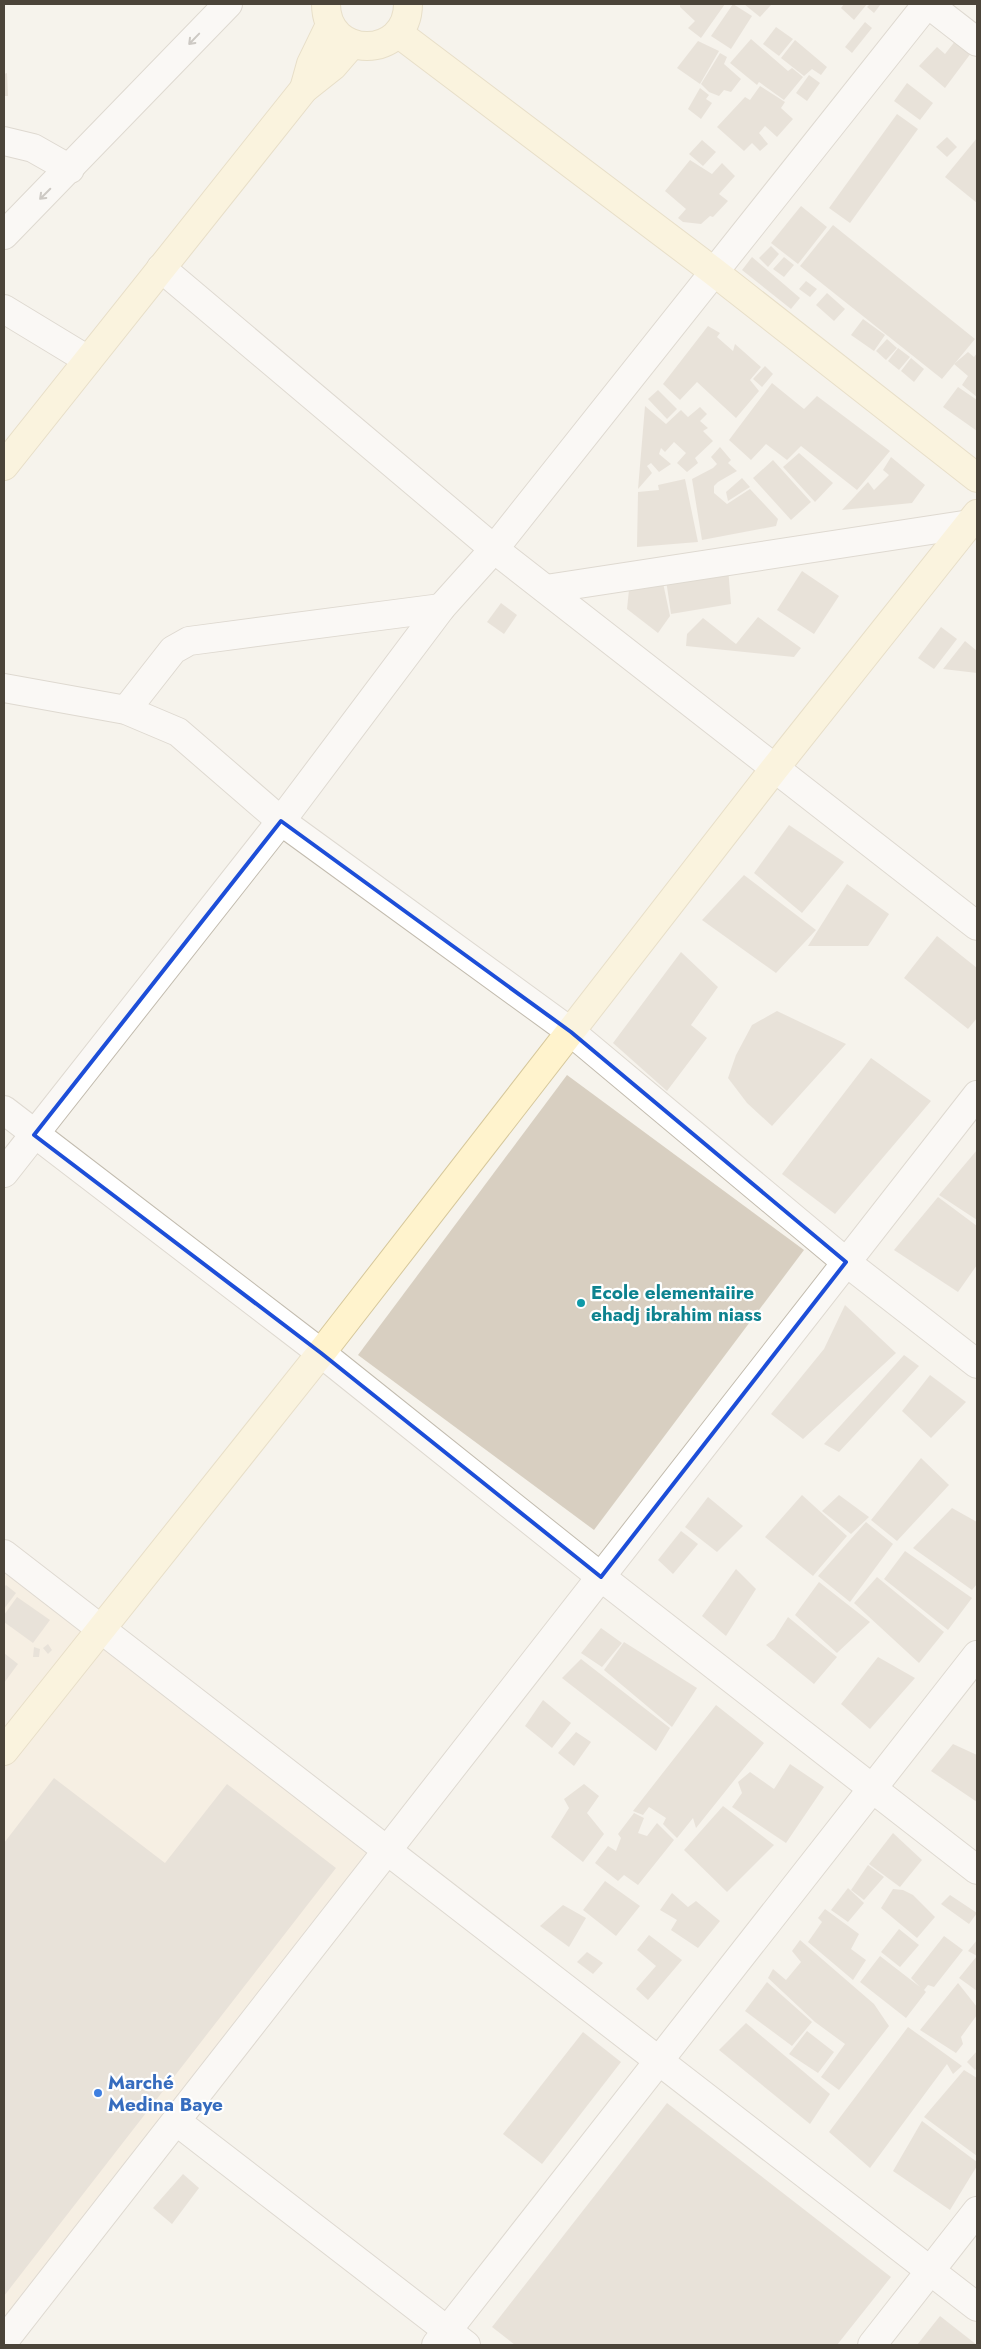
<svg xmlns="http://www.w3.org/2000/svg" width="981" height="2349" font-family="Jost,sans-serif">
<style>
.commercial{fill:#f7ead8}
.building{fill:#d8cfc1}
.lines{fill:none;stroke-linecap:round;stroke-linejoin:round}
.street-casing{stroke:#c2bbae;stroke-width:30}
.secondary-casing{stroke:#d6c79b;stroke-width:30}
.street{stroke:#fff;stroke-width:28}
.secondary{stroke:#fff3cd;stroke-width:28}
.oneway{stroke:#9c9892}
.marked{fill:none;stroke:#1d4ed8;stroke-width:4;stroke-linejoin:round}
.culture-dot{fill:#0f9aa8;stroke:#fff;stroke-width:2}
.shop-dot{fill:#3f7fe0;stroke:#fff;stroke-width:2}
.labels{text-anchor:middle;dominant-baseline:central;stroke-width:4.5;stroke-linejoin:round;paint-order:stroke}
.culture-label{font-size:19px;font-weight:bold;fill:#0d838f;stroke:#fff;text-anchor:start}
.shop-label{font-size:19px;font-weight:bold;fill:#366cbe;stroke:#fff;text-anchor:start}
</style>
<rect width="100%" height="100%" fill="#f6f3ec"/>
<path class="commercial" d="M4 1564 379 1846 4 2340Z"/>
<g class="building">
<path d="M680 4H725L701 38 688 28 695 21 680 7Z"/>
<path d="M733 4 752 16 731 49 711 36Z"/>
<path d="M744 4H772L760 17Z"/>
<path d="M844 4H867L854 20 841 8Z"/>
<path d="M870 4H881L874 13 867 7Z"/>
<path d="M865 22 872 28 852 53 845 47Z"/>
<path d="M776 27 793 39 779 56 763 44Z"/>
<path d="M963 31 977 45 945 88 919 66 937 47 945 54Z"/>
<path d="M751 39 788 71 792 68 803 77 784 100 759 82 757 85 730 63Z"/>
<path d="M795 40 827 67 821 75 812 69 804 76 781 58Z"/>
<path d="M698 41 719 51 700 84 677 68Z"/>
<path d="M720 53 727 57 724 64 741 79 731 92 724 90 719 96 709 92 701 84Z"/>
<path d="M7 73 8 96H4V74Z"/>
<path d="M809 75 820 83 807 101 796 93Z"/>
<path d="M907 83 933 103 920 120 894 101Z"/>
<path d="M760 86 785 102 781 108 793 119 777 137 765 126 759 133 768 144 760 151 752 143 744 151 717 127 745 97 750 100Z"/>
<path d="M700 88 709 95 706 99 712 103 701 119 688 109Z"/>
<path d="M897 114 918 129 850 223 829 208Z"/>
<path d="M947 137 957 147 947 157 936 147Z"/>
<path d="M977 138V203L945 177Z"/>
<path d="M702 140 716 152 703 166 689 154Z"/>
<path d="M690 160 712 174 722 163 735 176 719 194 728 201 713 217 710 216 701 224 683 222 678 218 686 209 665 191Z"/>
<path d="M801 206 827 227 798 264 771 243Z"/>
<path d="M833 225 975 339 942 379 800 266Z"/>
<path d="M771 246 779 254 768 267 759 258Z"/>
<path d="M752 257 800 298 791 309 742 270Z"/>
<path d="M784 257 794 265 784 277 773 269Z"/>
<path d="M806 281 817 289 810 297 799 289Z"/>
<path d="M827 293 845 309 834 321 816 305Z"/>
<path d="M863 319 885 335 874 351 851 335Z"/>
<path d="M708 326 720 333 717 337 733 351 735 344 761 367 750 380 759 391 736 418 697 382 680 400 663 384Z"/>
<path d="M887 339 897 348 886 360 876 351Z"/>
<path d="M898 348 910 357 899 370 888 361Z"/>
<path d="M968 352 974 357 977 353V397L962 385 968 376 954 364Z"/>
<path d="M911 358 924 369 914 382 901 371Z"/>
<path d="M765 366 773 374 762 387 753 379Z"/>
<path d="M772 383 804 409 817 396 890 451 857 490 801 446 787 460 766 444 751 460 729 440Z"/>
<path d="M958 387 977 400V431L943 407Z"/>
<path d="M658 390 677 409 667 419 648 399Z"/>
<path d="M645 406 666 424 681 410 688 417 700 407 707 414 700 421 708 428 703 431 713 441 695 458 698 463 687 472 677 463 686 453 674 442 665 452 661 448 659 454 671 464 659 472 651 463 647 466 652 473 638 489Z"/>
<path d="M720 447 731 460 728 463 737 471 718 482 714 486V493L727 504 750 489 778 519 776 526 702 540 692 479 713 468 717 464 711 457Z"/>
<path d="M799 453 833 483 815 502 783 467Z"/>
<path d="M891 457 925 485 912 503 842 510 868 482 874 490 889 475 883 470Z"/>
<path d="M773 460 811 502 791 520 753 478Z"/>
<path d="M742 478 750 487 728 501 726 492Z"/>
<path d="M685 479 698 542 637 547 638 492 659 490 658 485Z"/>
<path d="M728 567 731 604 671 614 666 580Z"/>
<path d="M802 571 839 596 814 634 777 610Z"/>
<path d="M662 578 670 616 658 633 627 609 630 580Z"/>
<path d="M501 603 517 615 504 634 487 622Z"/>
<path d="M758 617 801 648 794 657 686 646 687 634 703 618 736 644Z"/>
<path d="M941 627 957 639 934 669 918 658Z"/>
<path d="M965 641 977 651V673L943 669Z"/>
<path d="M789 825 844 862 802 913 754 873Z"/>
<path d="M744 875 816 930 776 973 702 920Z"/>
<path d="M847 884 889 914 868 946H808Z"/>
<path d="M937 936 977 968V1018L968 1029 904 978Z"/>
<path d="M681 952 718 987 691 1025 707 1038 667 1091 613 1043Z"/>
<path d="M777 1011 846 1044 772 1126 747 1103 728 1078 736 1055 752 1025Z"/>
<path d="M871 1058 931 1101 835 1214 782 1174Z"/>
<path d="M567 1075 804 1250 594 1530 358 1355Z"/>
<path d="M977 1150V1220L939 1195Z"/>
<path d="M938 1197 977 1226V1265L958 1292 894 1250Z"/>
<path d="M845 1305 896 1353 803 1439 771 1414 824 1349Z"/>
<path d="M904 1355 919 1366 839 1452 824 1444Z"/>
<path d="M930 1375 966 1402 931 1438 902 1411Z"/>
<path d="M921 1458 949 1485 897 1541 871 1520Z"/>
<path d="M802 1495 847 1536 813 1576 765 1537Z"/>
<path d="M839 1495 869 1517 851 1534 822 1511Z"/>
<path d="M708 1497 743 1526 717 1552 685 1527Z"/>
<path d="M952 1508 977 1522V1584L972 1590 913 1548Z"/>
<path d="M866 1522 893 1544 850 1602 818 1576Z"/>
<path d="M681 1531 698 1544 673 1574 658 1560Z"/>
<path d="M905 1551 972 1598 948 1630 884 1579Z"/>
<path d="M736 1569 756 1589 726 1636 702 1616Z"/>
<path d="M877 1577 944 1632 919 1663 854 1603Z"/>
<path d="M819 1582 870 1622 837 1653 795 1615Z"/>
<path d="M6 1585 16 1593 4 1609V1587Z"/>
<path d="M17 1597 50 1620 33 1643 4 1622V1615Z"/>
<path d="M788 1617 837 1657 814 1684 766 1645 774 1639Z"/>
<path d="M601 1628 622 1643 602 1667 581 1653Z"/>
<path d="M624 1642 697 1688 672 1727 604 1670Z"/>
<path d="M48 1644 52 1650 48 1654 43 1648Z"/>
<path d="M34 1647 40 1649 39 1657H33Z"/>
<path d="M4 1653 18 1664 4 1683Z"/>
<path d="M878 1657 915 1678 870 1729 841 1704Z"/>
<path d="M581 1659 670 1728 656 1751 562 1678Z"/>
<path d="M543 1700 571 1723 552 1748 525 1726Z"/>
<path d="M716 1705 764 1743 696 1828 693 1818 677 1838 663 1824 666 1818 649 1807 643 1815 633 1811Z"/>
<path d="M576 1732 591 1742 574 1766 558 1753Z"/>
<path d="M953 1744 977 1755V1802L931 1771Z"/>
<path d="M790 1764 824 1787 786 1843 732 1807 742 1793 738 1782 750 1772 774 1789Z"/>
<path d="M54 1778 165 1863 227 1784 336 1868 4 2296V1843Z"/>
<path d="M584 1784 599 1796 587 1813 604 1834 583 1862 551 1837 569 1808 564 1799Z"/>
<path d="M723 1806 774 1845 727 1892 684 1850Z"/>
<path d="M634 1813 644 1818 638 1833 647 1836 657 1823 674 1840 638 1885 624 1875 618 1881 595 1863 608 1846 616 1851 621 1838 618 1834Z"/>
<path d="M893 1833 922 1860 900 1887 869 1864Z"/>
<path d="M868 1865 884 1877 864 1900 851 1890Z"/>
<path d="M605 1881 640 1906 616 1936 583 1910Z"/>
<path d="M848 1888 864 1903 848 1922 831 1910Z"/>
<path d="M893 1889 903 1890 913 1895 935 1917 917 1938 881 1908Z"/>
<path d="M672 1893 688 1907 696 1901 720 1921 698 1948 671 1930 677 1920 660 1910Z"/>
<path d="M950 1895 977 1913 969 1924 941 1904Z"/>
<path d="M563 1905 586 1918 569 1947 540 1926Z"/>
<path d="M825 1909 859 1934 851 1949 866 1960 853 1980 808 1942 822 1922 818 1918Z"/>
<path d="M899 1929 919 1945 900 1967 881 1952Z"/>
<path d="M649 1935 682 1960 648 2000 636 1989 656 1966 637 1950Z"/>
<path d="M944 1936 963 1950 934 1987 928 1985 924 1990 926 1992 906 2018 860 1982 880 1956 920 1987 911 1978Z"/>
<path d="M800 1940 874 2004 889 2026 839 2090 821 2077 845 2044 815 2022 768 1978 773 1969 786 1980 801 1962 792 1951Z"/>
<path d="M977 1940V1991L959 1978 977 1956 968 1951Z"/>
<path d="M587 1952 603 1963 593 1974 577 1962Z"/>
<path d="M767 1982 812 2022 792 2046 745 2011Z"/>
<path d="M958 1983 977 2007V2015L961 2037 963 2044 956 2053 920 2030Z"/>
<path d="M746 2023 830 2094 810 2124 719 2050Z"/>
<path d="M908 2027 962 2066 953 2074 947 2064 870 2168 829 2132Z"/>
<path d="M807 2031 834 2052 818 2073 789 2054Z"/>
<path d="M583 2032 621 2062 542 2164 503 2134Z"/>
<path d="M977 2051V2068L975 2070 967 2062Z"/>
<path d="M964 2070 977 2078V2156L924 2117Z"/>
<path d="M667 2103 891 2277 837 2345H515L492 2327Z"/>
<path d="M922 2121 977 2162V2166L950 2210 893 2171Z"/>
<path d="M183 2174 199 2188 172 2224 153 2208Z"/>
<path d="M940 2316 977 2345H917Z"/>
</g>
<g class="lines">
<g class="street-casing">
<g id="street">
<path d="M928 4 977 42"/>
<path d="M4 141 33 148 70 169"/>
<path d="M4 235 228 4"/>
<path d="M161 268 494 549 977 926"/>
<path d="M4 309 88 360"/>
<path d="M546 589 970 524"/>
<path d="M4 688 126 710 178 732 281 821 571 1032 846 1262 977 1364"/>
<path d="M126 710 173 650 189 641 441 608"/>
<path d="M4 1110 321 1353 601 1577 977 1870"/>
<path d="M4 1173 281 821 441 608 494 549 927 4"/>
<path d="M4 1554 977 2307"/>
<path d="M176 2121 466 2345"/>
<path d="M4 2341 977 1095"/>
<path d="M436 2345 977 1655"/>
<path d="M872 2345 977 2211"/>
</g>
</g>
<g class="secondary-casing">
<g id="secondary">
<path d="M326 4C326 60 408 60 408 4"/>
<path d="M398 33 713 271 977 478"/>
<path d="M304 89 311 64 330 25"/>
<path d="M4 466 304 89 333 66 352 44"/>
<path d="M4 1751 321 1353 775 768 977 514"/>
</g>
</g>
<use href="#street" class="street"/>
<use href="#secondary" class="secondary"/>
</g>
<defs><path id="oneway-shaft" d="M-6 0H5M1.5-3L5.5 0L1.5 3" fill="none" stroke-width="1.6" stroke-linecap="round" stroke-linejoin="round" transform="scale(1.25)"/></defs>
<g class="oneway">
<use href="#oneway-shaft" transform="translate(194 39) rotate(134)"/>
<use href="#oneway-shaft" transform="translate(45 194) rotate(135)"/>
</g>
<path d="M0 0H981V2349H0ZM281 821 571 1032 846 1262 601 1577 321 1353 34 1135Z" fill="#f6f3ec" fill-opacity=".55" fill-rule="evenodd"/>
<path class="marked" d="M281 821 571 1032 846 1262 601 1577 321 1353 34 1135Z"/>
<circle class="culture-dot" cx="581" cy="1303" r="5"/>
<circle class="shop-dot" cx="98" cy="2093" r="5"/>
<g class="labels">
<g class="culture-label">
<text x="591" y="1292">Ecole elementaiire<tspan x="591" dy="22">ehadj ibrahim niass</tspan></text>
</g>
<g class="shop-label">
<text x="108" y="2082">Marché<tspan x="108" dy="22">Medina Baye</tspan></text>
</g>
</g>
<rect width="981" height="2349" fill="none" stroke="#4b4439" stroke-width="10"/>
</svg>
